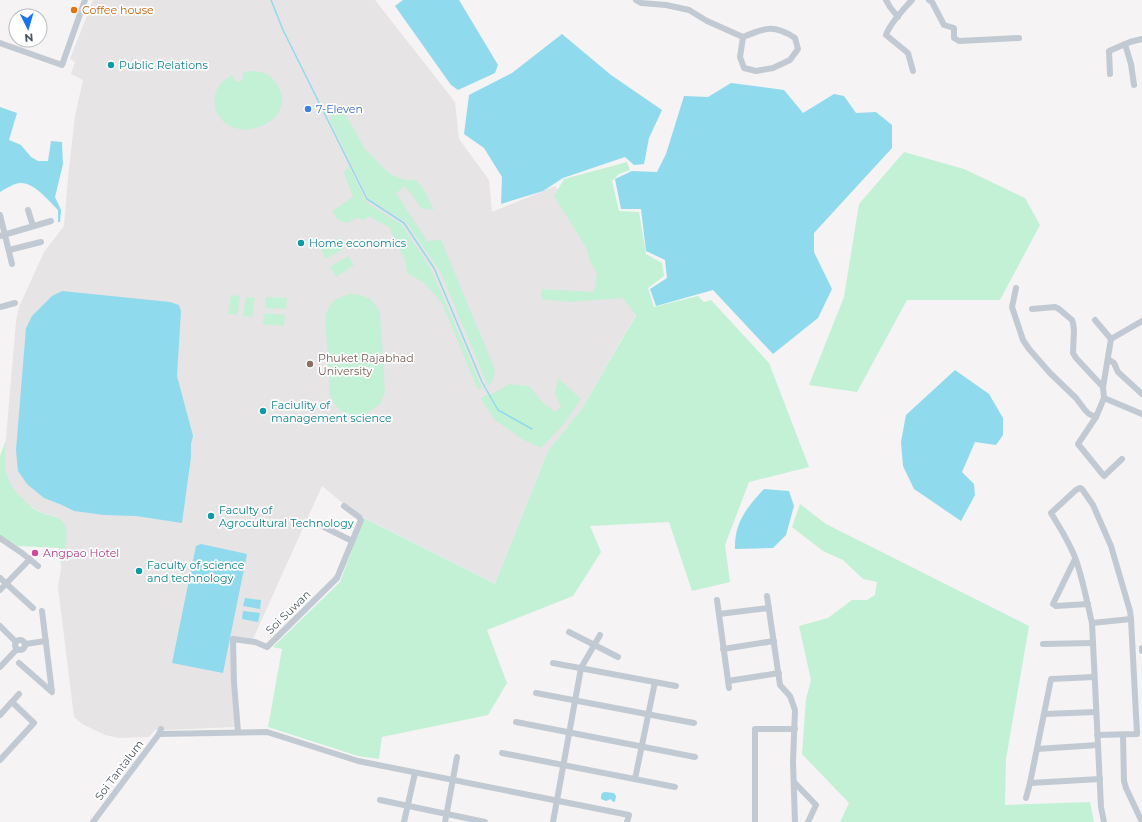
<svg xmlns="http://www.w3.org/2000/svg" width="1142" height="822" font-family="Montserrat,sans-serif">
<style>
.education{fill:#e6e4e5}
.green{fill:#c3f1d5}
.water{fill:#90daee}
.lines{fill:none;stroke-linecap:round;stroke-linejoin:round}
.stream{stroke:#90daee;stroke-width:1.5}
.street{stroke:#c1cad2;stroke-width:6}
.food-dot{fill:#e8710a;stroke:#fff;stroke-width:1.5}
.culture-dot{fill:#0f9aa8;stroke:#fff;stroke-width:1.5}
.shop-dot{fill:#3f7fe0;stroke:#fff;stroke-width:1.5}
.education-dot{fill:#8d6e63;stroke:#fff;stroke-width:1.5}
.hotel-dot{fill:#d1479c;stroke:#fff;stroke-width:1.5}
.labels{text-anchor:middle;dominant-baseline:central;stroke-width:3.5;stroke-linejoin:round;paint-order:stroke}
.food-label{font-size:11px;fill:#c56008;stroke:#fff;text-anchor:start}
.culture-label{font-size:11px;fill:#0d838f;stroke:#fff;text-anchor:start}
.shop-label{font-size:11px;fill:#366cbe;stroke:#fff;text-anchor:start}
.education-label{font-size:11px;fill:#785e54;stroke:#fff;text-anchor:start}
.hotel-label{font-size:11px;fill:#b23c85;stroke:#fff;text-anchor:start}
.street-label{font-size:11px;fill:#4a5661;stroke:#fff}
</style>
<rect width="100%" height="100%" fill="#f5f3f3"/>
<path class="education" d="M93 0H375L455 102 459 139 489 180 492 212 555 186 644 300 583 407 548 451 495 584 355 513 322 486 253 639 232 637 231 674 235 727 165 730 161 729 155 730 149 737 119 738 105 735 82 724 74 717 58 587 65 545 66 530 57 517 40 512 26 503 15 492 7 478 4 462 16 321 19 307 44 252 64 226 68 178 75 116 83 80 71 74 75 62 70 59Z"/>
<g class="green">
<path d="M253 71C263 72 270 74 276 83 300 116 247 144 223 121 211 110 212 91 224 80 227 78 230 77 232 75L234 80 238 82 241 81 243 77V72Z"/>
<path d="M340 108 351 124 364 148 390 174 405 180H416L424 190 434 210 421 208 405 186 396 193 427 241 441 240 495 370 492 382 488 386 441 273 406 222 368 198 330 120 332 111Z"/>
<path d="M904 152 964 169 1025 198 1040 225 1000 300H907L857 392 809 385 844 297 859 204Z"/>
<path d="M627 162 630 170 619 174 612 181 619 211 639 212 646 254 662 263 664 276 648 288 654 307 698 296 704 302 711 300 769 363 809 467 749 482 725 545 730 582 692 591 669 522 590 526 601 552 573 596 487 630 507 683 488 715 382 737 379 759 358 756 268 727 282 649 273 647 340 582 364 518 495 584 548 451 583 407 636 315 623 298 569 302 541 299 542 289 594 292 597 273 590 262 587 249 554 196 564 179Z"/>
<path d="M349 166 367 203 401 224 430 267 482 388 478 390 442 303 424 283 407 273 405 260 389 227 368 216 365 220 357 218 347 223 338 220 332 211 353 197 344 173Z"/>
<path d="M339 238 344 248 326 259 321 249Z"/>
<path d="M348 256 354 265 336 277 330 267Z"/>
<path d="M351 294C367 295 371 298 380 312L385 392 380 404 366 414 357 415 350 414 342 412 335 405 330 395 325 316C331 301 336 297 351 294Z"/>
<path d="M231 295 240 296 237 315 228 314Z"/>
<path d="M246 297 255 298 252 317 243 316Z"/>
<path d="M266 297 287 298 286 309 265 308Z"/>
<path d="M264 313 285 315 284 326 263 324Z"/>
<path d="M558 378 581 399 564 424 541 448 522 439 494 419 481 399 484 396 494 393 509 384 529 386 543 403 555 412 561 407 555 393Z"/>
<path d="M6 440C4 466 3 480 23 499 28 504 34 510 40 512 48 516 58 515 63 522 71 533 63 555 61 567L59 548 18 546 0 535V456Z"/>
<path d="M800 504 826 524 1029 626 1006 759 1005 805 1090 802 1094 822H840L849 803 802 754 806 699 811 680 799 626 828 618 852 600H867L875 595 877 582 863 579 843 560 823 551 792 527Z"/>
</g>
<g class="water">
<path d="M403 0H459L498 65 495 73 458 90 451 85 395 6Z"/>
<path d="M562 34 611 75 662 110 649 138 644 164 634 165 625 157 563 178 543 191 501 204 502 177 484 148 464 134 469 95 512 73Z"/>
<path d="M731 83 784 90 803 113 834 94 844 96 856 113 876 112 892 125V148L814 233V252L832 289 818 318 773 354 713 290 656 306 650 289 667 278 665 260 646 251 641 209H621L615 179 632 171 657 172 666 154 684 96 708 97Z"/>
<path d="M0 107 17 113 9 140 21 145 31 157 38 161H48L51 141 62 142 63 164 55 197 61 210 60 222H58V210C49 201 34 182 20 183 15 183 5 189 0 192Z"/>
<path d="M62 291 170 302 179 305 181 311 177 376 193 436 191 444V457L182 523 136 516 104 515 74 511 62 505 44 498 27 484 18 471 16 450 26 328 32 316 52 296Z"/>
<path d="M955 370 989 394 1003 418V435L996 445 975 442 962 472 974 484 975 495 961 521 914 489 903 466 901 442 906 415Z"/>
<path d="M764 489 789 491 794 506 786 535 773 548 735 549C734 523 747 507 764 489Z"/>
<path d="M201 544 247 554 223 673 172 663 196 546Z"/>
<path d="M245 598 261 600 260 609 243 606Z"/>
<path d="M243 611 260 613 258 622 242 619Z"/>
<path d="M605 792 614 793 616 796 615 802 612 801 611 799 606 801 601 799V796L602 793Z"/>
</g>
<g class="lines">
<path class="stream" d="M271 0 283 30 367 199 404 223 434 268 482 382 498 410 532 429"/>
<g class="street">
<path d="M636 0 641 3 666 5 689 10 707 21 743 37C764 28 774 24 795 38L798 49 790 60 773 68 756 71 744 68 740 57 743 37"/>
<path d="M886 0 890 7 898 17"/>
<path d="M912 0C904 9 890 23 886 35L908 53 913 71"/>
<path d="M929 0 932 2 944 25 954 28V38L959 41 1019 38"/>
<path d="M0 43 62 65 85 0"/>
<path d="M1125 44 1131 64 1134 85"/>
<path d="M1110 74 1109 51 1130 42 1142 39"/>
<path d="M28 210 33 226"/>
<path d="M0 215 12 264"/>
<path d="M0 236 51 221"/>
<path d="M9 250 41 242"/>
<path d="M1016 288 1012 307 1023 340 1029 349 1050 373 1076 398 1085 410 1089 414 1096 417"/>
<path d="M0 307 15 303"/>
<path d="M1032 309 1055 307 1059 309 1072 320 1073 323 1074 330 1073 353 1076 358 1103 387"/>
<path d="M1095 320 1111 339"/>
<path d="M1108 359 1114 363 1118 372 1142 394"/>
<path d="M1104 398 1142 414"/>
<path d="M1122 459 1104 476 1078 444 1096 417 1104 398 1103 387 1111 339 1142 321"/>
<path d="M322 526 352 541"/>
<path d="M0 538 22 553 38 566"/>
<path d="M1075 559 1053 604 1056 606 1088 604"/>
<path d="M0 578 33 608"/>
<path d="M0 590 30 559"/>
<path d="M767 596 780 685 790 696 795 710 793 762 795 822"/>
<path d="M717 600 729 688"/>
<path d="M719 614 769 608"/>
<path d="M1092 623 1131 619"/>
<path d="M0 626 16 642"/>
<path d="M569 632 618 657"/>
<circle cx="20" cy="645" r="5"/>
<path d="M25 644 46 641"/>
<path d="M1043 644 1093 643"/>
<path d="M1142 648V651"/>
<path d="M723 649 774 641"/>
<path d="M19 663 52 692 42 611"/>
<path d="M553 663 676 686"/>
<path d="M0 667 17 649"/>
<path d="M728 681 779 673"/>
<path d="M536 693 694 723"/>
<path d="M1045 714 1096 712"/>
<path d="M0 715 19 694"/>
<path d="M516 722 695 757"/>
<path d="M238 732 234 683 233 639 255 642 267 647 337 578 361 520 359 517 344 506"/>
<path d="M159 734 267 732 358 761 629 815 627 822"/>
<path d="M1097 735 1137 734 1131 619 1130 611 1111 546 1093 505 1082 489 1080 488 1076 490 1051 513C1060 528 1070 543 1076 560 1083 580 1087 602 1092 623L1098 745 1101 807 1104 822"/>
<path d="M1123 735 1124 781 1126 788 1142 822"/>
<path d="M1037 749 1098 745"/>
<path d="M502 753 675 787"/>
<path d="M0 760 34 723 12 702"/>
<path d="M635 779 655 682"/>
<path d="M794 782 816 805 808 822"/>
<path d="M1030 783 1100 779"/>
<path d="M1026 798 1030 783 1051 679 1094 677"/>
<path d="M380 800 485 822"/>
<path d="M93 822 159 734 161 729"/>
<path d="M404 822 415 773"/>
<path d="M445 822 457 757"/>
<path d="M553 822 581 668 600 635"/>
<path d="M755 822V729H795"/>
</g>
</g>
<circle class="food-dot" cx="74" cy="10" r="4"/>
<g class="culture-dot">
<circle cx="111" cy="65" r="4"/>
<circle cx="301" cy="243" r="4"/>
<circle cx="263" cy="411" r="4"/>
<circle cx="211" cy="516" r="4"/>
<circle cx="139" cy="571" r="4"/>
</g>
<circle class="shop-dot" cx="308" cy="109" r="4"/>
<circle class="education-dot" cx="310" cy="364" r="4"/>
<circle class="hotel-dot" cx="35" cy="553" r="4"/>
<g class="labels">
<g class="food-label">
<text x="82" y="10">Coffee house</text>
</g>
<g class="culture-label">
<text x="119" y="65">Public Relations</text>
<text x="309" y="243">Home economics</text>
<text x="271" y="405">Faciulity of<tspan x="271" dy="13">management science</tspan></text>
<text x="219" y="510">Faculty of<tspan x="219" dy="13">Agrocultural Technology</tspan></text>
<text x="147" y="565">Faculty of science<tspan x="147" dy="13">and technology</tspan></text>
</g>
<g class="shop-label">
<text x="316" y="109">7-Eleven</text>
</g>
<g class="education-label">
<text x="318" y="358">Phuket Rajabhad<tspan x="318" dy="13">University</tspan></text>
</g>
<g class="hotel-label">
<text x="43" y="553">Angpao Hotel</text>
</g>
<g class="street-label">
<text transform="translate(288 612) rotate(-44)">Soi Suwan</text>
<text transform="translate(119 770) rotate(-53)">Soi Tantalum</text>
</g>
</g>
<g transform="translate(28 28) rotate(175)"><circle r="19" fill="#ffffff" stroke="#b7bbc0"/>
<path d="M0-3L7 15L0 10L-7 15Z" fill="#1a73e8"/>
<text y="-6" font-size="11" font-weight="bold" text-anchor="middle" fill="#4a5661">N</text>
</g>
</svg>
